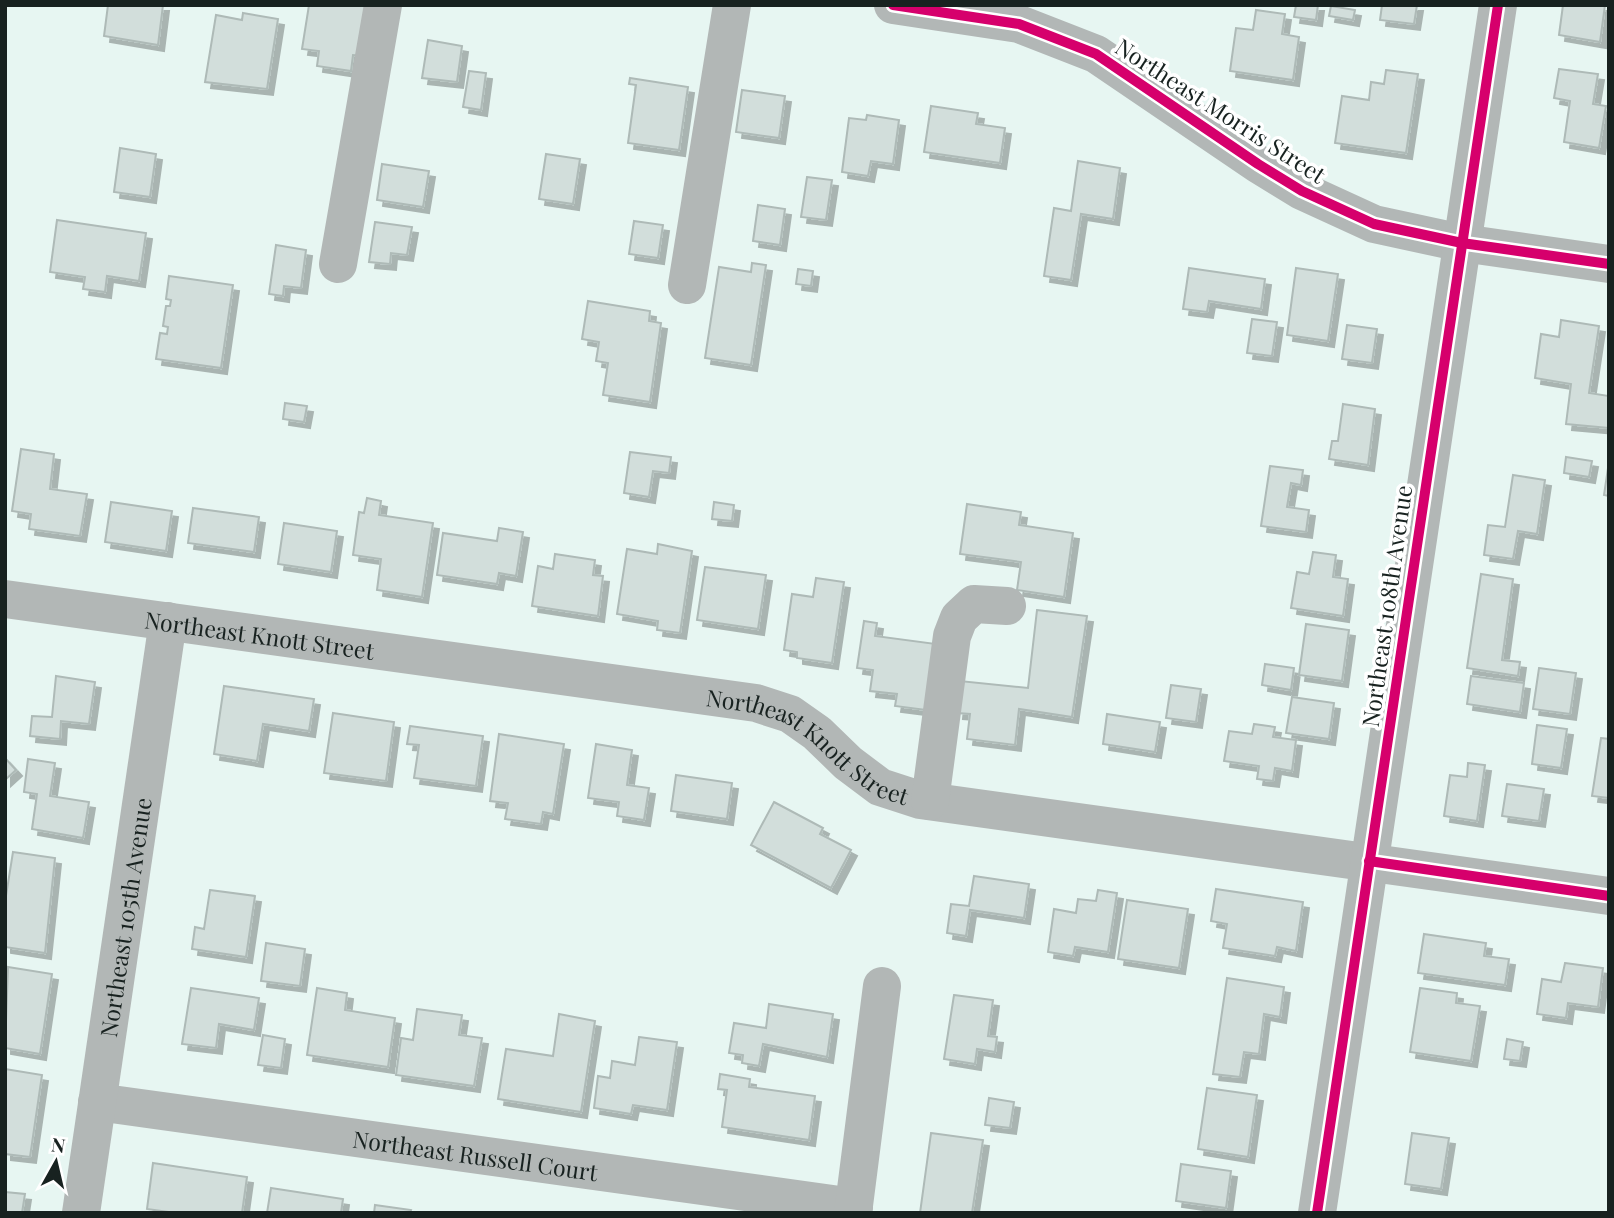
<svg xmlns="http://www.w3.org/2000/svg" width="1614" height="1218" font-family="'Playfair Display',serif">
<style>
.building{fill:#d2dedb;stroke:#aebab7;stroke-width:2;filter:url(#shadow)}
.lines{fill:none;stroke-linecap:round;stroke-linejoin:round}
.minor{stroke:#b2b7b6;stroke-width:38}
.cycleway-casing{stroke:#fff;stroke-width:15}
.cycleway{stroke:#d6006c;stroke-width:10}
.labels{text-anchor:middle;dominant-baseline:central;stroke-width:7;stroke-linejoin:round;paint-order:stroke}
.street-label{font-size:23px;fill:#182220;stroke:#fff}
</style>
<defs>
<filter id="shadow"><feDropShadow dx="6" dy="6" stdDeviation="0" flood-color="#0004"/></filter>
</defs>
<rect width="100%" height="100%" fill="#e7f6f2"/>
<g class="building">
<path d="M108 5H163L158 45 104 36Z"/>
<path d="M309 5H370L364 56 353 55 351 71 317 66 319 51 302 49Z"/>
<path d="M1296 5H1318L1316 20 1294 17Z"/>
<path d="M1382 5H1417L1414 24 1380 20Z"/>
<path d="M1563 5H1605L1600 42 1559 35Z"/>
<path d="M1331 6 1355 10 1353 20 1329 16Z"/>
<path d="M1256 10 1285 14 1282 34 1299 37 1293 80 1230 71 1236 28 1253 30Z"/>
<path d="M243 13 278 19 267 89 205 82 216 15 242 20Z"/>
<path d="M428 40 462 46 457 82 422 78Z"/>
<path d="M1559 69 1598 74 1593 104 1606 106 1599 148 1564 142 1570 101 1554 98Z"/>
<path d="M1386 70 1418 74 1406 153 1335 143 1342 96 1369 100 1371 82 1384 84Z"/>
<path d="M469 71 486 73 481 110 463 107Z"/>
<path d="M630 78 688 87 679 150 628 143 636 85 629 84Z"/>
<path d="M742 90 785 96 779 138 736 132Z"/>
<path d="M931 106 978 113 976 124 1005 128 1000 163 924 152Z"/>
<path d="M867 115 899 120 893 164 871 161 868 176 842 172 849 118 866 120Z"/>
<path d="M120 148 156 154 150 197 114 192Z"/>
<path d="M546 154 580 159 573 204 539 199Z"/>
<path d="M1078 161 1120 168 1113 219 1081 214 1071 280 1044 276 1054 208 1071 211Z"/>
<path d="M382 164 429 171 423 207 377 200Z"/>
<path d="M807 177 832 180 826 220 801 217Z"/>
<path d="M758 205 785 209 780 245 753 241Z"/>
<path d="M57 220 146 233 139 281 107 276 105 292 83 289 85 277 50 272Z"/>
<path d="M634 221 663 225 658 258 629 254Z"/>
<path d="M375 222 412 227 407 255 391 253 390 264 369 262Z"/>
<path d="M276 245 306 250 301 288 284 286 283 296 269 294Z"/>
<path d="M752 263 766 265 751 365 705 358 719 267 751 272Z"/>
<path d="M1189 268 1265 279 1261 309 1209 301 1207 312 1183 309Z"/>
<path d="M1296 268 1338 274 1328 341 1287 335Z"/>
<path d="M798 269 813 271 811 286 796 284Z"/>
<path d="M169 276 233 285 221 368 156 359 160 333 167 334 168 327 163 326 166 306H170L171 300 166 299Z"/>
<path d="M588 301 650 311 649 321 661 323 650 402 603 395 608 363 596 361 599 342 582 339Z"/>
<path d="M1252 319 1277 322 1272 356 1247 353Z"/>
<path d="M1561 320 1599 326 1589 393 1609 396V428L1566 424 1571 384 1535 378 1541 334 1559 337Z"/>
<path d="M1347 325 1377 329 1372 363 1342 359Z"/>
<path d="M285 403 307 406 304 422 283 419Z"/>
<path d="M1343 404 1375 409 1368 465 1329 459 1332 441H1338Z"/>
<path d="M21 449 54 454 50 489 87 494 80 536 29 529 31 514 12 511Z"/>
<path d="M630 452 671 457 669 473 653 471 649 497 624 493Z"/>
<path d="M1566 457 1592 461 1589 477 1564 473Z"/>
<path d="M1270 466 1303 470 1301 485 1291 483 1287 507 1309 510 1306 532 1261 526Z"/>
<path d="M1608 468H1609V496L1604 495Z"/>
<path d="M1513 475 1545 480 1537 534 1518 531 1513 559 1484 555 1488 525 1505 527Z"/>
<path d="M367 498 381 501 379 515 433 523 422 597 377 590 381 559 353 555 359 512 364 513Z"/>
<path d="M111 502 172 511 166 551 105 542Z"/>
<path d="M714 502 734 505 732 521 712 519Z"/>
<path d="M967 504 1021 512 1019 525 1073 533 1064 597 1017 590 1021 562 960 554Z"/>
<path d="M193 508 259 517 254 552 188 543Z"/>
<path d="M284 523 337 531 331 572 278 564Z"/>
<path d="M499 528 523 532 516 576 499 573 497 584 437 575 443 533 497 541Z"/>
<path d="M658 544 692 551 680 633 657 630 658 621 617 614 627 549 657 554Z"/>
<path d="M1313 552 1336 555 1333 577 1348 579 1343 616 1291 608 1297 572 1309 574Z"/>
<path d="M555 554 595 560 593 575 603 576 598 616 532 606 538 566 553 569Z"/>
<path d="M705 567 766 575 758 629 697 620Z"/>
<path d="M1481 574 1513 579 1502 660 1520 662 1518 676 1467 668Z"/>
<path d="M816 578 844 582 832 663 797 658V652L784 650 792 594 813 597Z"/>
<path d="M1037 610 1087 616 1072 717 1019 709 1015 745 967 739 970 714 957 713 960 681 1028 688Z"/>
<path d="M864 621 877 623 875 636 936 644 926 710 895 706 897 694 870 691 873 670 857 668Z"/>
<path d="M1306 624 1349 630 1342 681 1299 675Z"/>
<path d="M1265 664 1294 668 1291 690 1262 685Z"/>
<path d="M1539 668 1576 673 1570 714 1533 709Z"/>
<path d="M56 676 95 682 89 724 61 721 60 739 30 736 32 716 52 717Z"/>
<path d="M1471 676 1524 683 1520 712 1467 704Z"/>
<path d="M1171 685 1201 689 1196 722 1166 718Z"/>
<path d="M224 686 314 699 309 731 263 724 257 761 214 754Z"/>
<path d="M1292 697 1334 703 1329 739 1286 733Z"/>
<path d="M333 713 394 722 386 781 324 773Z"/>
<path d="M1107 714 1160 722 1155 752 1103 744Z"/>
<path d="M1254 724 1275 727 1273 737 1296 740 1292 771 1275 768 1273 781 1257 779 1259 766 1224 761 1229 731 1252 734Z"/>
<path d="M1537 725 1567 729 1561 768 1532 764Z"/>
<path d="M410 726 483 736 476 786 414 778 419 745 407 744Z"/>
<path d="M499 734 564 744 553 814 543 812 541 824 505 819 508 803 490 801Z"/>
<path d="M1601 738 1609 739V798L1592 796Z"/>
<path d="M596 744 632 750 627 785 649 788 644 820 617 816 619 802 588 798Z"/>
<path d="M5 758 16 770 5 780Z"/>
<path d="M28 759 55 763 50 796 89 802 83 838 32 829 37 794 24 792Z"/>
<path d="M1468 763 1485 765 1477 821 1444 816 1450 775 1467 777Z"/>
<path d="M676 775 732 783 727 819 671 811Z"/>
<path d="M1507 784 1544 789 1539 821 1502 816Z"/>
<path d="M774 802 823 828 820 834 851 850 831 888 751 845Z"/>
<path d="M13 852 55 858 45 953 5 947V902Z"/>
<path d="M974 876 1029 884 1024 918 970 910 966 936 947 933 951 904 969 906Z"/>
<path d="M1216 889 1303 902 1296 951 1277 947 1275 956 1223 948 1227 924 1211 921Z"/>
<path d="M210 890 255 896 246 957 192 949 195 927 204 929Z"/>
<path d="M1098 890 1117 893 1108 952 1075 947 1073 956 1048 952 1054 909 1076 913 1078 899 1096 901Z"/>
<path d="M1127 900 1188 909 1179 968 1118 959Z"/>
<path d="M1424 934 1486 943 1484 956 1509 959 1505 985 1418 973Z"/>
<path d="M266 943 305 949 300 986 261 981Z"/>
<path d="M1565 963 1603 968 1598 1007 1568 1003 1566 1018 1537 1014 1542 979 1561 982Z"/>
<path d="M8 967 52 974 40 1054 5 1048Z"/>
<path d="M1227 978 1284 987 1280 1017 1264 1014 1259 1054 1244 1052 1240 1077 1213 1074Z"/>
<path d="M191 988 259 998 254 1030 219 1024 216 1048 182 1044Z"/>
<path d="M317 988 347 993 345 1010 395 1018 388 1067 307 1055Z"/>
<path d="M1420 988 1457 993 1456 1003 1480 1006 1471 1061 1410 1052Z"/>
<path d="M954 995 993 1000 988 1036 997 1037 995 1052 977 1049 975 1064 944 1059Z"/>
<path d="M769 1004 833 1014 827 1057 763 1044 759 1066 742 1063 743 1055 729 1053 734 1023 766 1028Z"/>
<path d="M417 1009 462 1015 459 1035 482 1038 474 1086 396 1075 401 1038 413 1040Z"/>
<path d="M559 1014 595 1021 581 1112 498 1099 506 1049 553 1056Z"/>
<path d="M263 1035 285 1039 281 1068 258 1065Z"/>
<path d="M639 1037 677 1042 667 1110 633 1105 631 1114 594 1108 598 1076 610 1078 612 1061 635 1065Z"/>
<path d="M1507 1039 1523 1042 1520 1061 1504 1059Z"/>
<path d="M5 1069 42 1075 30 1157 5 1154Z"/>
<path d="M720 1074 750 1079 749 1087 815 1096 809 1140 722 1127 727 1090 718 1089Z"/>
<path d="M1207 1088 1257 1095 1248 1157 1198 1149Z"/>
<path d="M989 1098 1014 1102 1010 1128 985 1125Z"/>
<path d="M931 1133 983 1140 972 1213H920Z"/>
<path d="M1412 1133 1449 1138 1441 1189 1405 1184Z"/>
<path d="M153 1163 247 1177 242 1213H176L147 1209Z"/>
<path d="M1181 1164 1231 1171 1226 1208 1176 1201Z"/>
<path d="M271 1188 343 1199 341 1213H267Z"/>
<path d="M5 1192 25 1194 22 1213H5Z"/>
<path d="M375 1205 411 1210 410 1213H374Z"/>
</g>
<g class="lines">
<g class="minor">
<path d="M893 5 1019 24 1096 54 1258 164 1302 191 1374 224 1462 243 1609 264"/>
<path d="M338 264 383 5"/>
<path d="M687 285 732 5"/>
<path id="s1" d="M5 599 756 703 790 714 817 733 848 763 880 787 920 800 1609 896"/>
<path d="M930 801 952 636 959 618 974 604 1007 606"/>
<path id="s2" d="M97 1102 854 1207"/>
<path id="s3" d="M81 1213 168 621"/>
<path d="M853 1213 882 986"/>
<path d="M1317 1213 1498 5"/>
</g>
<g class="cycleway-casing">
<g id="cycleway">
<path d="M893 5 1019 24 1096 54 1258 164 1302 191 1374 224 1462 243 1609 264"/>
<path d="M1369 861 1609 896"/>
<path d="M1317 1213 1498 5"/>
</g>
</g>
<use href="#cycleway" class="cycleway"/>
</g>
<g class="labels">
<g class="street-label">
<text transform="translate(1221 110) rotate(33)">Northeast Morris Street</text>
<text transform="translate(1386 606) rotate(-82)">Northeast 108th Avenue</text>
<text stroke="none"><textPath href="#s1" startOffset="257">Northeast Knott Street</textPath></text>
<text stroke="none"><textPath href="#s1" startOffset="824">Northeast Knott Street</textPath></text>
<text stroke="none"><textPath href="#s3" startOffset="299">Northeast 105th Avenue</textPath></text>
<text stroke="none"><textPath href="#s2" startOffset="382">Northeast Russell Court</textPath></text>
</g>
</g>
<rect width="1614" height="1218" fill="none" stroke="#182220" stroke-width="14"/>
<g transform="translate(56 1162) rotate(8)" stroke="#ffffff" stroke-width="5" paint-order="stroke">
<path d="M0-5L12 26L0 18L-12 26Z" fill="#182220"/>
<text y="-10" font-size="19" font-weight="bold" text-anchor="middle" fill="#182220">N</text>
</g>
</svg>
